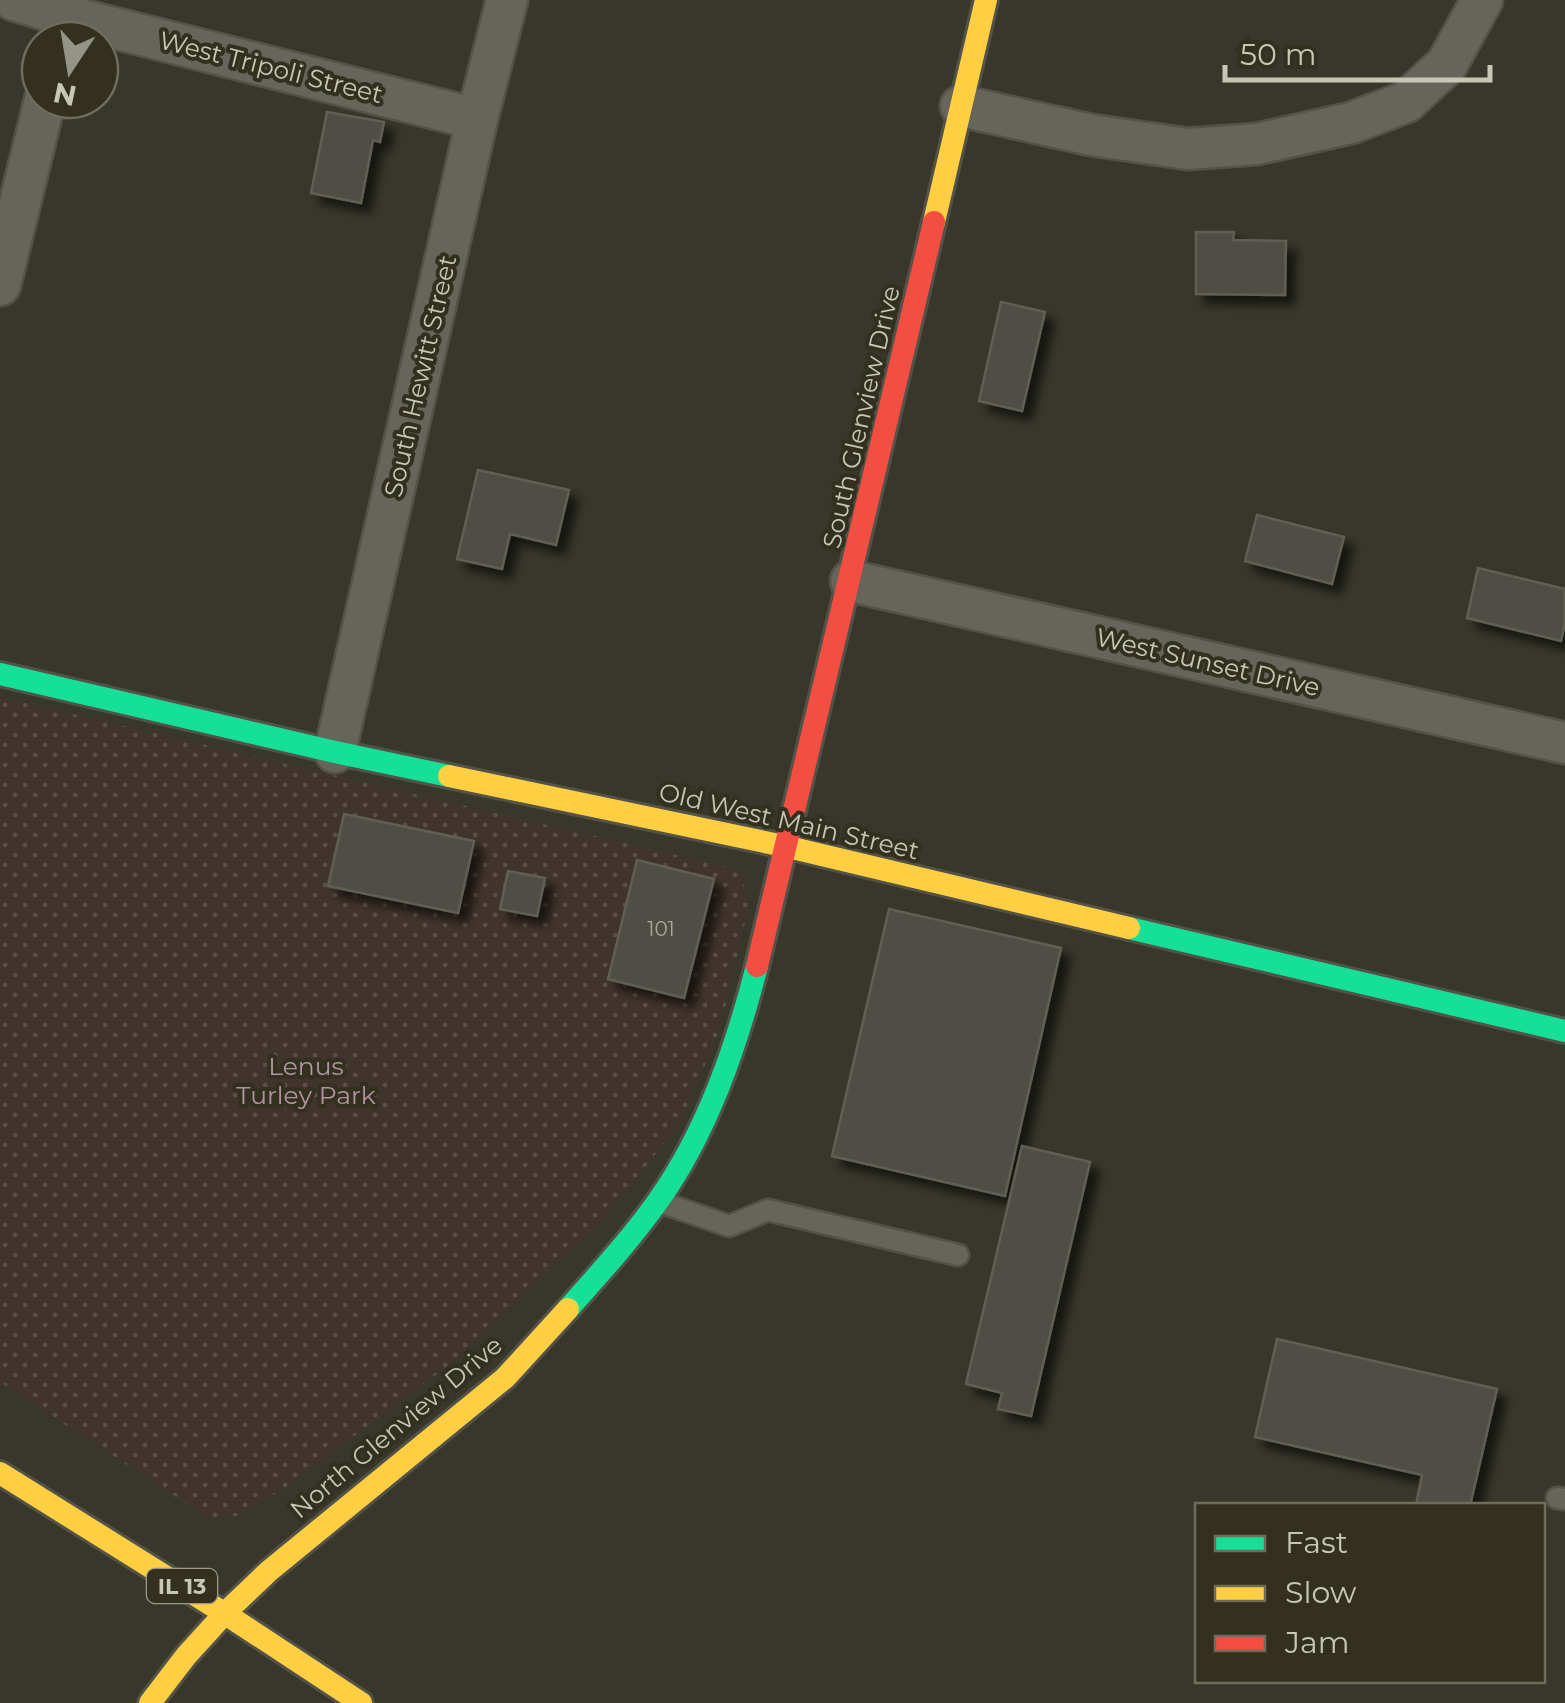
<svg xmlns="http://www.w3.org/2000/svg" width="1565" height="1703" font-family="Montserrat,sans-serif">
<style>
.grass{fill:url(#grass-dots)}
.building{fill:#4f4e44;stroke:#5f5f53;stroke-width:2.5;filter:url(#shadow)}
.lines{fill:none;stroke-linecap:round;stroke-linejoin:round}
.lane-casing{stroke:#535249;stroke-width:25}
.street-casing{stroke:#535249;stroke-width:45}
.fast-casing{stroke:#535249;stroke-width:28}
.slow-casing{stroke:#535249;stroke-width:28}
.jam-casing{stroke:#535249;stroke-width:28}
.lane{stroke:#66655b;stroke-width:20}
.street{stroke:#66655b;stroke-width:40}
.fast{stroke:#16e098;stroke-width:22}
.slow{stroke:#ffcf43;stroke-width:22}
.jam{stroke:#f24e42;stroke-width:22}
.labels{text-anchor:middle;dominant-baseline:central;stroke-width:8;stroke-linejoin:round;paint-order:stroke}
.number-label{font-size:20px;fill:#aaa99a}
.shield{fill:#33301f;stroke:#9b9a89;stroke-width:2.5}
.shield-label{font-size:22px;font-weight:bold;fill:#c8c7b6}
.street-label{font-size:25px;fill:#c8c7b6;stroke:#33301f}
.park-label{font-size:25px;fill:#b293a1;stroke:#33301f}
</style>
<defs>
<pattern id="grass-dots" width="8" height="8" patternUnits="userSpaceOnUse" patternTransform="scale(2.5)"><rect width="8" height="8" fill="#41342c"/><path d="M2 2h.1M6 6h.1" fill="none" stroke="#5b5048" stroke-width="1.8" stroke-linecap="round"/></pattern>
<filter id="shadow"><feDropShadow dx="9" dy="9" stdDeviation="5" flood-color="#0009"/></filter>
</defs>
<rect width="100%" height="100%" fill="#38372b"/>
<path class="grass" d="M0 697 740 870 749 906 720 1029 681 1122 603 1220 449 1365 282 1490 237 1516 208 1518 0 1382Z"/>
<g class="building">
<path d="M327 112 384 122 380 142 373 140 361 203 311 193Z"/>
<path d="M1196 232H1234L1233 240 1286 241 1285 295 1196 294Z"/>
<path d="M1001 302 1045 312 1022 411 979 401Z"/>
<path d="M478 470 569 490 556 545 510 534 502 569 457 559Z"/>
<path d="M1257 515 1344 537 1332 584 1245 561Z"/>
<path d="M1478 568 1565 589V623L1561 641 1467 618Z"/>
<path d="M344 814 474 841 458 913 328 886Z"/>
<path d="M637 860 714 879 684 998 608 979Z"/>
<path d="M508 871 545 878 537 916 500 909Z"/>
<path d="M889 909 1061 948 1005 1196 832 1156Z"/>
<path d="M1022 1146 1090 1162 1031 1416 998 1409 1002 1393 966 1384Z"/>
<path d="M1277 1339 1497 1389 1470 1506 1416 1505 1422 1475 1255 1437Z"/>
</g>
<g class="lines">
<g class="lane-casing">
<g id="lane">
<path d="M660 1202 729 1226 768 1210 958 1255"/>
<path d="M1557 1498 1565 1499"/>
</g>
</g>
<g class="street-casing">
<g id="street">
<path d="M14 0 66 16 68 0"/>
<path d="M60 40 66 16 477 119"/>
<path d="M961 106 1091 135 1188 149 1257 144 1351 123 1406 102 1447 64 1482 0"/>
<path d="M0 285 45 100"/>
<path d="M851 581 1565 743"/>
<path d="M335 752 477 119 507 0"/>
</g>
</g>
<g class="fast-casing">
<g id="fast">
<path d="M0 674 335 752 449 776"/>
<path d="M1129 928 1565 1031"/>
<path d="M568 1309C599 1274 631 1239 658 1201 707 1132 736 1048 757 966"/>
</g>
</g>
<g class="slow-casing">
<g id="slow">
<path d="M934 222 986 0"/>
<path d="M449 776 784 846 1129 928"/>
<path d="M0 1473 224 1613 361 1703"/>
<path d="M150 1703 186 1656 226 1612 269 1571 505 1378 568 1309"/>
</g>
</g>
<g class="jam-casing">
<path id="jam" d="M757 966 934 222"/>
</g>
<use href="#lane" class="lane"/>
<use href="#street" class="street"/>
<use href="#fast" class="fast"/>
<use href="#slow" class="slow"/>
<use href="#jam" class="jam"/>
</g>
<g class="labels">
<g class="number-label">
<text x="661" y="929">101</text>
</g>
<rect class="shield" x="147" y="1569" width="70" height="34" rx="8"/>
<g class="shield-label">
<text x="182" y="1586">IL 13</text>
</g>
<g class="street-label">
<text transform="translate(271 67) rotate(14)">West Tripoli Street</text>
<text transform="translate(420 376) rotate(-77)">South Hewitt Street</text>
<text transform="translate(861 417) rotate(-77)">South Glenview Drive</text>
<text transform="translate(1208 662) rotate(13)">West Sunset Drive</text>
<text transform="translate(789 821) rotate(13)">Old West Main Street</text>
<text transform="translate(396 1427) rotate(-40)">North Glenview Drive</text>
</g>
<g class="park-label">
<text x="306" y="1066">Lenus<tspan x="306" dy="29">Turley Park</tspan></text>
</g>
</g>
<rect x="1195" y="1503" width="350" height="180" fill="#33301f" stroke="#6f6c5b" stroke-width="2.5"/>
<rect x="1215" y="1536" width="50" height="15" fill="#16e098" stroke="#6f6c5b" stroke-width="2.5"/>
<text x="1285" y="1553" font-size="30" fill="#c8c7b6">Fast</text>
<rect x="1215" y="1586" width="50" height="15" fill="#ffcf43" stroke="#6f6c5b" stroke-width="2.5"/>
<text x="1285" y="1603" font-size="30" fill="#c8c7b6">Slow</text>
<rect x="1215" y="1636" width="50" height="15" fill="#f24e42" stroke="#6f6c5b" stroke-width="2.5"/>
<text x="1285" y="1653" font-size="30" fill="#c8c7b6">Jam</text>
<g transform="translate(70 70) rotate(192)"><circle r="48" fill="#33301f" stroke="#6f6c5b" stroke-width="2.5"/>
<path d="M0-8L18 38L0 25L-18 38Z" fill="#969585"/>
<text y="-15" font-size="28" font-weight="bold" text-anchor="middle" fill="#c8c7b6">N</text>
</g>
<path d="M1225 65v15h265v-15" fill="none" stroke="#c8c7b6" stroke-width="5"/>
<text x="1240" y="65" font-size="30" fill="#c8c7b6" stroke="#33301f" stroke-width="8" paint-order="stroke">50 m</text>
</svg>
